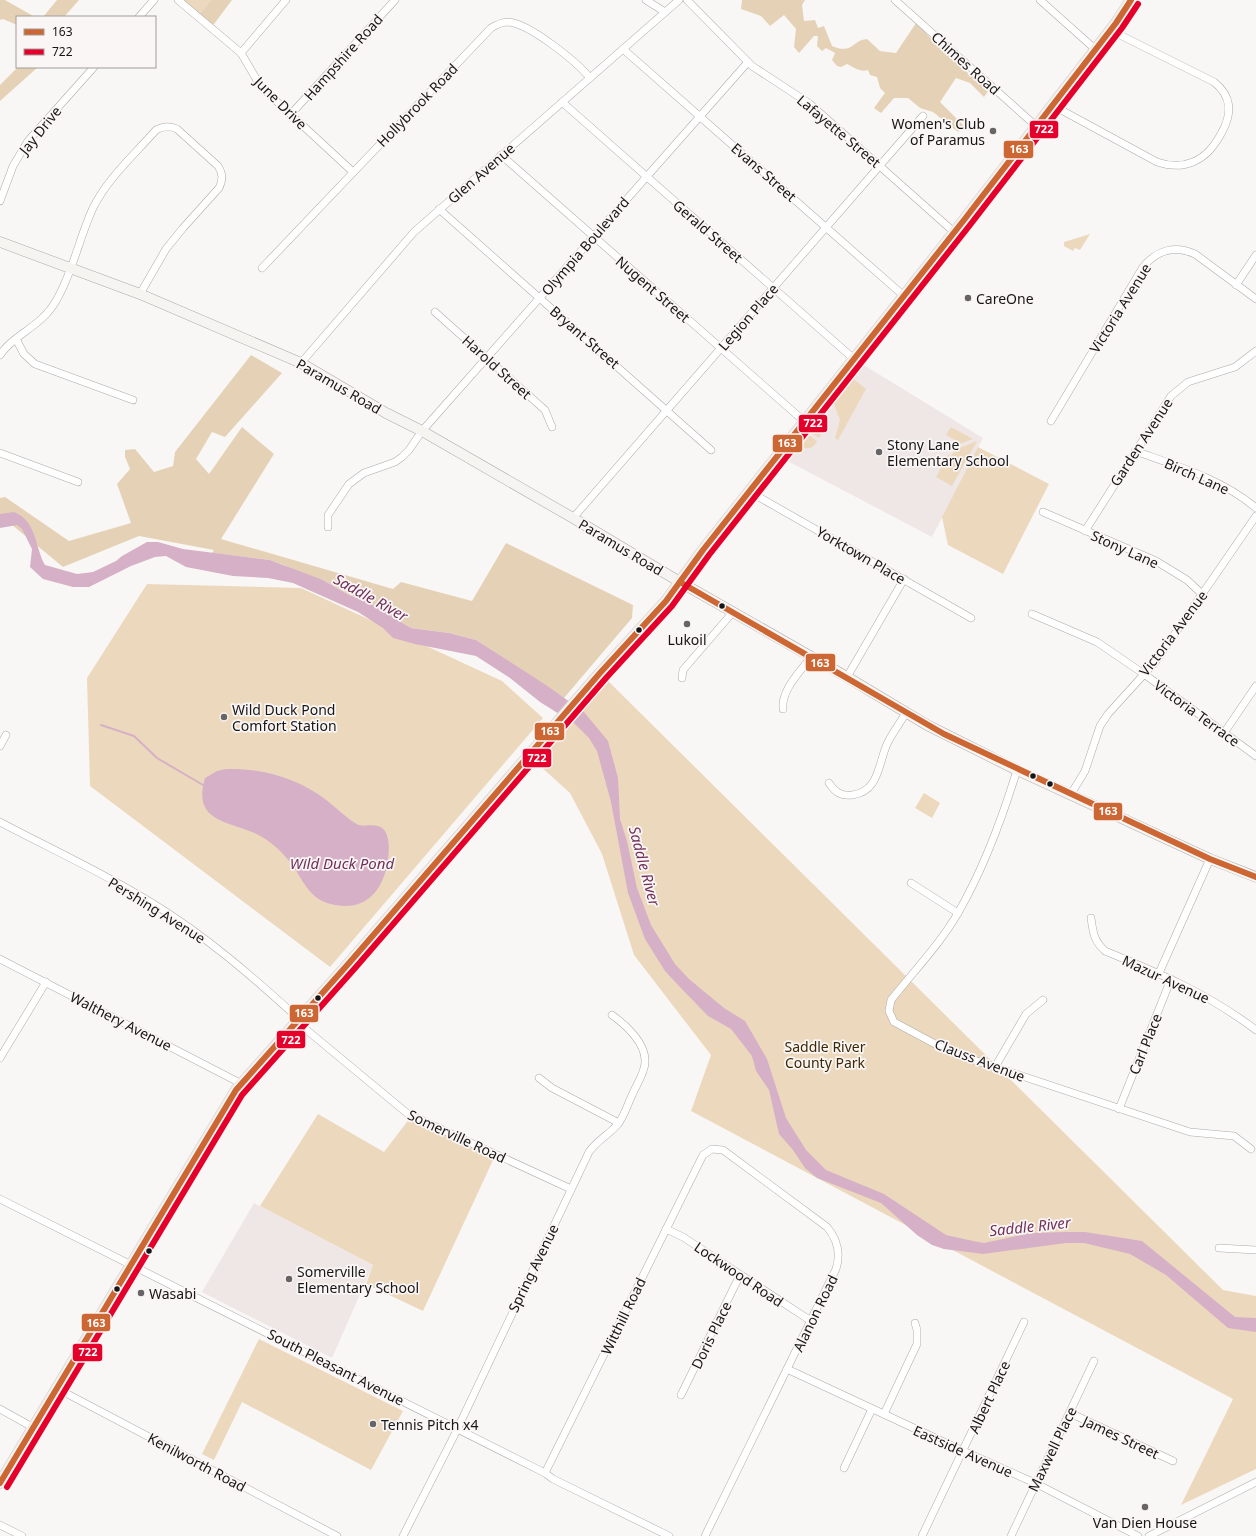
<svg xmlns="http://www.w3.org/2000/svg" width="1256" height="1536" font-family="'Noto Sans',sans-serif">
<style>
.built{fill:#efe7e6}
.green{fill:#ecd9bd}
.forest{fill:#e5d2b6}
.water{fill:#d6b0c6}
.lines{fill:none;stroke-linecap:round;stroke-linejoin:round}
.stream{stroke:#d6b0c6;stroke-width:2}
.street-casing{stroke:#adabaa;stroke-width:8}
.secondary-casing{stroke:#adabaa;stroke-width:11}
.primary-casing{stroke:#d3d2d2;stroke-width:12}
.street{stroke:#fefefe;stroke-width:7}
.secondary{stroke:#f6f4f1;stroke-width:10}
.primary{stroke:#efe9e5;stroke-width:11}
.bus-1-casing{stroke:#faf6f5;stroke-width:9}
.bus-2-casing{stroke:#faf6f5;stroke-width:9}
.bus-1{stroke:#c63;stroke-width:6}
.bus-2{stroke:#e4002b;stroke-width:6}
.poi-dot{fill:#666464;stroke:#faf6f5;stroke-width:1.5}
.bus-dot{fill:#171515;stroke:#faf6f5;stroke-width:1.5}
.labels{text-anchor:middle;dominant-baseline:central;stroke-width:3.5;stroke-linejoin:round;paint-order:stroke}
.street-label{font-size:14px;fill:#171515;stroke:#faf6f5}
.poi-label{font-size:14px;fill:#171515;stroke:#faf6f5;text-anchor:start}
.park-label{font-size:14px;fill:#3d2700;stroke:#faf6f5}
.water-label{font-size:15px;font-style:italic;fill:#70305a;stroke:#faf6f5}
.line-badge{stroke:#faf6f5;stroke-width:1.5}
.badge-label{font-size:11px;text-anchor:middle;font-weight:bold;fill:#fff}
</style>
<rect width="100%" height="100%" fill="#f9f7f6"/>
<g class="built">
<path d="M854 359 983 438 932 537 778 456Z"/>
<path d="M254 1203 373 1265 332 1358 202 1292Z"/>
</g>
<g class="green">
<path d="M178 0H211L197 17Z"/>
<path d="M1090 234 1080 250 1075 248 1073 251 1064 246V242Z"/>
<path d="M851 377 866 389 838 440 835 438 840 420 833 402 838 393Z"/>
<path d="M820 416 823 417 827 423 819 438 808 431Z"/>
<path d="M951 427 973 439 954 446 957 441 946 435Z"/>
<path d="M806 433 817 441C814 449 805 451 798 444Z"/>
<path d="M977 441 952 486 936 477 948 455 951 456 955 450Z"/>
<path d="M978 447 1049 484 1003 574 948 545 942 517Z"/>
<path d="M147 584 301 588 502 681 543 718 330 967 90 786 87 678Z"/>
<path d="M600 673 1223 1290 1256 1296V1469L1181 1505 1233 1399 691 1111 711 1055 634 955 602 854 570 793 529 756Z"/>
<path d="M924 793 940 803 932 818 915 808Z"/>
<path d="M318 1114 384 1152 410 1118 494 1158 423 1311 366 1284 373 1265 260 1206Z"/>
<path d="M259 1339 403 1411 371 1470 242 1402 214 1460 202 1454Z"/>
</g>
<g class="forest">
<path d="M0 0H5L35 17H17V25L3 19 0 20Z"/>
<path d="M57 0H79L64 17H43Z"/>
<path d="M211 0H232L211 28 197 17Z"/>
<path d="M742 0H805L802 5 804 21 815 20 818 28 824 26 832 46C853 55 852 40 867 39L880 51 896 53 916 23 946 54 959 60 969 75 976 76 990 88 984 97 970 83 956 78 940 102 964 126 958 132 933 112 920 108 908 98H894L881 113 874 108 885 93 880 88 877 77 870 75 868 70C861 73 853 67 847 64L841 67 837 66 832 60 835 53 826 48 822 51 817 46 818 36H814L799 53 794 47 796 29 784 15 770 26 761 16 741 9Z"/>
<path d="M18 67H38L0 101V85Z"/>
<path d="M251 355 282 373 225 437 212 432 196 459 209 474 242 427 274 454 221 539 393 589 401 582 472 601 506 543 633 605 632 618 564 698 476 640 449 633 411 628 366 601 349 595 323 580 303 574 284 565 270 560 212 553 214 550 139 536 63 567 0 515V498L5 497 69 541 131 523 117 484 130 469 125 457V450L135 449 154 472 173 466 175 452Z"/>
</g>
<g class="water">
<path d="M14 512C37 521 35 548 45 565L77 574 93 572 116 561 122 556 147 542H158L183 549 270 560 323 580 349 595 366 601 411 628 449 633 476 640 546 685 584 712 608 741 618 778 620 819 627 841 637 888 651 925 675 964 689 979 724 1008 745 1021 767 1059 786 1118 806 1150 826 1170 884 1194 946 1235 973 1241 984 1243 1031 1233 1066 1232H1085L1142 1241 1235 1317 1256 1318V1332L1228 1328 1166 1275 1130 1254 1084 1243H1066L983 1254 944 1249 932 1245 917 1235 881 1203 817 1178 805 1168 793 1150 779 1134 769 1090 756 1071 752 1056 731 1029 708 1016 678 985 665 971 645 939 628 893 611 802 597 751 589 738 575 724 540 702 510 678 476 656 415 644 393 638 383 628 358 612 293 583 268 578 233 576 186 567 166 556 155 557 131 566 89 587H73L43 579 30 567 32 549 22 529 17 525 0 528V514Z"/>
<path d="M226 769C261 768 297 778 325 799 333 805 352 823 359 825 368 827 378 822 385 831 390 840 389 851 388 860 383 894 362 914 327 903 310 897 304 883 295 869 284 853 269 839 252 832 222 820 193 819 205 778L217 771Z"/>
</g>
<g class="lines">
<path class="stream" d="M101 725 134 736 157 758 203 785"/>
<g class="street-casing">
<g id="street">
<path d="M178 0 241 53 261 87 353 172"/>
<path d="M646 0 665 12"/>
<path d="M687 0 752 66 810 104 954 232"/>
<path d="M895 0 1036 126"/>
<path d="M1040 0 1095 49"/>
<path d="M139 17 154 0"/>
<path d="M623 49 904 296"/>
<path d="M241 53 286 0"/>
<path d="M562 102 854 359"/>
<path d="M1052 105 1157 162C1169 166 1181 167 1193 162 1207 156 1214 146 1221 134 1232 115 1233 97 1214 82L1110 30"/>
<path d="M291 114 395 0"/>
<path d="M501 155 805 422"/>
<path d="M0 201 13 166 28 141 94 67"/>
<path d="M439 209 711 450"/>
<path d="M262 268 491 28C496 25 502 22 508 22 529 23 577 62 590 78"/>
<path d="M1236 285 1256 255"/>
<path d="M435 312 545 410 552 427"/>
<path d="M16 339 24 354 35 364 133 400"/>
<path d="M0 355C14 334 41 327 56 301 73 272 79 238 93 208 107 179 134 155 156 130 163 126 169 125 177 129L218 166C223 174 223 180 219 188L183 228 166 249 140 294"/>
<path d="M301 363 414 232 679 0"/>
<path d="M1051 421 1143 267C1157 250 1175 245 1195 254L1256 299"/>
<path d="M1135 451C1177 466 1222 479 1256 508"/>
<path d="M0 453 78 482"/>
<path d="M750 492 971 618"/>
<path d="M1043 512 1156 561 1187 580 1202 594"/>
<path d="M573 518 923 116"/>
<path d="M328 527V515L349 484 364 473 395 462 402 457 409 450 422 431 748 62"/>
<path d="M1085 531 1171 396 1188 382 1235 367 1256 351"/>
<path d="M1032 614 1097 642 1144 674 1256 756"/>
<path d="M847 677 904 579"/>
<path d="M682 678 683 670 733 612"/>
<path d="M783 709C781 690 800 672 811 657"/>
<path d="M1224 733 1256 686"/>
<path d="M0 746 6 735"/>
<path d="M1017 770C1002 819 984 868 958 913 940 944 914 971 891 1000L889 1011 894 1022 950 1052 1190 1132 1234 1136 1251 1149"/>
<path d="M829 783C835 792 840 796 852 795 880 792 878 762 888 742 893 732 900 723 906 713"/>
<path d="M1071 794 1085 771 1100 726 1108 714 1156 661 1256 516"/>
<path d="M0 822C51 849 104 873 152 903 206 936 253 977 299 1019"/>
<path d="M911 883 958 913"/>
<path d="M1091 918C1093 933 1094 941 1105 951 1161 974 1207 993 1256 1030"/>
<path d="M0 959 242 1084"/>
<path d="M1159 973 1210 859"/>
<path d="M297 1022 408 1114 571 1189"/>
<path d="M0 1058 46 982"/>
<path d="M995 1067 1026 1014 1043 1000"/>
<path d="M539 1078 552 1088 619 1123"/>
<path d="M1119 1109 1171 979"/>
<path d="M0 1199 545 1473 553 1479 669 1536"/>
<path d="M666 1229 683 1237 811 1321"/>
<path d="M1219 1248 1256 1250"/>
<path d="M787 1369 963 1451 1035 1483 1138 1536"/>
<path d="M58 1389 337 1536"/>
<path d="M681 1395 740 1275"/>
<path d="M0 1409 34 1428"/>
<path d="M1070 1413 1173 1461"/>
<path d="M884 1414 917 1344V1330L915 1323"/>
<path d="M844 1468 872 1409"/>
<path d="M545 1473 703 1155 712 1149 723 1150 827 1227C838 1240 841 1253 836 1269L705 1536"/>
<path d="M0 1525 22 1536"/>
<path d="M403 1536 454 1436 589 1152C597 1140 609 1135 618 1124 625 1115 628 1103 633 1093 637 1084 645 1072 645 1062 646 1043 626 1025 612 1015"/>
<path d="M922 1536 1024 1322"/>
<path d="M1011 1536 1094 1361"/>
<path d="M1149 1536 1256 1482"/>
</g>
</g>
<g class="secondary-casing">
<path id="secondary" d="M0 242 140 294 301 363 386 413 422 431 573 518 680 582 847 677 927 725 1017 770 1210 859 1256 877"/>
</g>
<g class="primary-casing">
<path id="primary" d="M0 1483 236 1090 350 962 600 673 666 601 703 550 964 220 1116 23 1131 0"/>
</g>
<use href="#street" class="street"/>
<use href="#secondary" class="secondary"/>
<use href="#primary" class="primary"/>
<g class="bus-1-casing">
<g id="bus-1">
<path d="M680 582 944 734 1210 859 1256 877"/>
<path d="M0 1483 236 1090 350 962 600 673 666 601 703 550 964 220 1116 23 1131 0"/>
</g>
</g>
<g class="bus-2-casing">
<path id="bus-2" d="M7 1487 242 1095 356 967 606 678 672 606 709 555 970 225 1122 28 1138 4"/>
</g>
<use href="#bus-1" class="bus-1"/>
<use href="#bus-2" class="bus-2"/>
</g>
<g class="poi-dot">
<circle cx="993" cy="131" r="4"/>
<circle cx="968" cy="298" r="4"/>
<circle cx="879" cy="452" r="4"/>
<circle cx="687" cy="624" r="4"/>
<circle cx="224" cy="717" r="4"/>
<circle cx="289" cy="1279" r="4"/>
<circle cx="141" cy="1293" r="4"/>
<circle cx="373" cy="1424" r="4"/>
<circle cx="1145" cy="1507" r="4"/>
</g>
<g class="bus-dot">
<circle cx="722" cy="606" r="3.5"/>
<circle cx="639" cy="630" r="3.5"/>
<circle cx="1033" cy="776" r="3.5"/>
<circle cx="1050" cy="784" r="3.5"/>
<circle cx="318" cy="998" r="3.5"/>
<circle cx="149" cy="1251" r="3.5"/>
<circle cx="117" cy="1289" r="3.5"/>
</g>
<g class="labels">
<g class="street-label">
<text transform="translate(343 57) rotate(-48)">Hampshire Road</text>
<text transform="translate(966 63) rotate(42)">Chimes Road</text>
<text transform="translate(281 103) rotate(45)">June Drive</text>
<text transform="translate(417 105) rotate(-46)">Hollybrook Road</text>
<text transform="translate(40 130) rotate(-51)">Jay Drive</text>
<text transform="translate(839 131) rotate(40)">Lafayette Street</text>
<text transform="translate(764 172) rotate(41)">Evans Street</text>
<text transform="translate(481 173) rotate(-41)">Glen Avenue</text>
<text transform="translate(708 231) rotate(41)">Gerald Street</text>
<text transform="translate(585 246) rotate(-49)">Olympia Boulevard</text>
<text transform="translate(653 289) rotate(41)">Nugent Street</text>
<text transform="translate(1120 308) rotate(-58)">Victoria Avenue</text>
<text transform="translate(748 317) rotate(-49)">Legion Place</text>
<text transform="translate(585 337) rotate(41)">Bryant Street</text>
<text transform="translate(497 367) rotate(42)">Harold Street</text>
<text transform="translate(339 386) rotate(30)">Paramus Road</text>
<text transform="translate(1141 442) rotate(-57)">Garden Avenue</text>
<text transform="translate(1197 476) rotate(24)">Birch Lane</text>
<text transform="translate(621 547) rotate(31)">Paramus Road</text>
<text transform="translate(1125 549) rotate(24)">Stony Lane</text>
<text transform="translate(861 555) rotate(30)">Yorktown Place</text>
<text transform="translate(1173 633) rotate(-53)">Victoria Avenue</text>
<text transform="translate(1197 713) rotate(36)">Victoria Terrace</text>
<text transform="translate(157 910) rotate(32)">Pershing Avenue</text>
<text transform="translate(1166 979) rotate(25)">Mazur Avenue</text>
<text transform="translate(121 1021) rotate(27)">Walthery Avenue</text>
<text transform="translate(1145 1044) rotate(-68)">Carl Place</text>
<text transform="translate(980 1060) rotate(21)">Clauss Avenue</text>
<text transform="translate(457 1136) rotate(25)">Somerville Road</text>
<text transform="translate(533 1268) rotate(-64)">Spring Avenue</text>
<text transform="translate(739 1274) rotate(34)">Lockwood Road</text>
<text transform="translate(815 1313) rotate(-64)">Alanon Road</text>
<text transform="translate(623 1316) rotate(-64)">Witthill Road</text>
<text transform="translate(711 1335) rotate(-64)">Doris Place</text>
<text transform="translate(336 1367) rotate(27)">South Pleasant Avenue</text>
<text transform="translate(989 1397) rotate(-65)">Albert Place</text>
<text transform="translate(1121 1437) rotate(25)">James Street</text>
<text transform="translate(1052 1449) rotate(-64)">Maxwell Place</text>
<text transform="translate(963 1451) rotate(24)">Eastside Avenue</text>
<text transform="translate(197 1462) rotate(28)">Kenilworth Road</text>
</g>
<g class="poi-label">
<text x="985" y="123" text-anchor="end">Women's Club<tspan x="985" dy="16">of Paramus</tspan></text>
<text x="976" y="298">CareOne</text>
<text x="887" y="444">Stony Lane<tspan x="887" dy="16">Elementary School</tspan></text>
<text x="687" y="639" text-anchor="middle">Lukoil</text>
<text x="232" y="709">Wild Duck Pond<tspan x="232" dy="16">Comfort Station</tspan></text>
<text x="297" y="1271">Somerville<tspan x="297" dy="16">Elementary School</tspan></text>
<text x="149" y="1293">Wasabi</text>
<text x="381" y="1424">Tennis Pitch x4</text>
<text x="1145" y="1522" text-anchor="middle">Van Dien House</text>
</g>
<g class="park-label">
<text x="825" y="1046">Saddle River<tspan x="825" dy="16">County Park</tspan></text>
</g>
<g class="water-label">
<text transform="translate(371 597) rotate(29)">Saddle River</text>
<text x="342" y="863">Wild Duck Pond</text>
<text transform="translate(645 866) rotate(75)">Saddle River</text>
<text transform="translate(1030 1226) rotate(-6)">Saddle River</text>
</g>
</g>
<g class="line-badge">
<rect x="1029" y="120" width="30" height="19" rx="4" fill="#e4002b"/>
<rect x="1003" y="140" width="31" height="19" rx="4" fill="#c63"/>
<rect x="798" y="414" width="30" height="19" rx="4" fill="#e4002b"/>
<rect x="772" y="434" width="31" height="19" rx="4" fill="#c63"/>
<rect x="805" y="653" width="31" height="19" rx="4" fill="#c63"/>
<rect x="534" y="722" width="31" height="19" rx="4" fill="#c63"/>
<rect x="522" y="748" width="30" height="20" rx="4" fill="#e4002b"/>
<rect x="1093" y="802" width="30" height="19" rx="4" fill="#c63"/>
<rect x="289" y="1004" width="30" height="19" rx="4" fill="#c63"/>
<rect x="276" y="1030" width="30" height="19" rx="4" fill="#e4002b"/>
<rect x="81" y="1313" width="30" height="19" rx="4" fill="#c63"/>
<rect x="72" y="1343" width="31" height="19" rx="4" fill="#e4002b"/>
</g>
<g class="badge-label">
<text x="1044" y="133">722</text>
<text x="1019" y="153">163</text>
<text x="813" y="427">722</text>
<text x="787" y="447">163</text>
<text x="820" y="667">163</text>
<text x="550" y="735">163</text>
<text x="537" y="762">722</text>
<text x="1108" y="815">163</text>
<text x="304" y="1017">163</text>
<text x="291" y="1044">722</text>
<text x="96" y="1327">163</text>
<text x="88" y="1356">722</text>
</g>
<rect x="16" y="16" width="140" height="52" fill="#faf6f5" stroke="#9f9c9b"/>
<rect x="24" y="29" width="20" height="6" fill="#cc6633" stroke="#9f9c9b"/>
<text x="52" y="36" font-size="12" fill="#171515">163</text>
<rect x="24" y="49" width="20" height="6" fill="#e4002b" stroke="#9f9c9b"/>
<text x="52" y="56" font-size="12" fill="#171515">722</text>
</svg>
